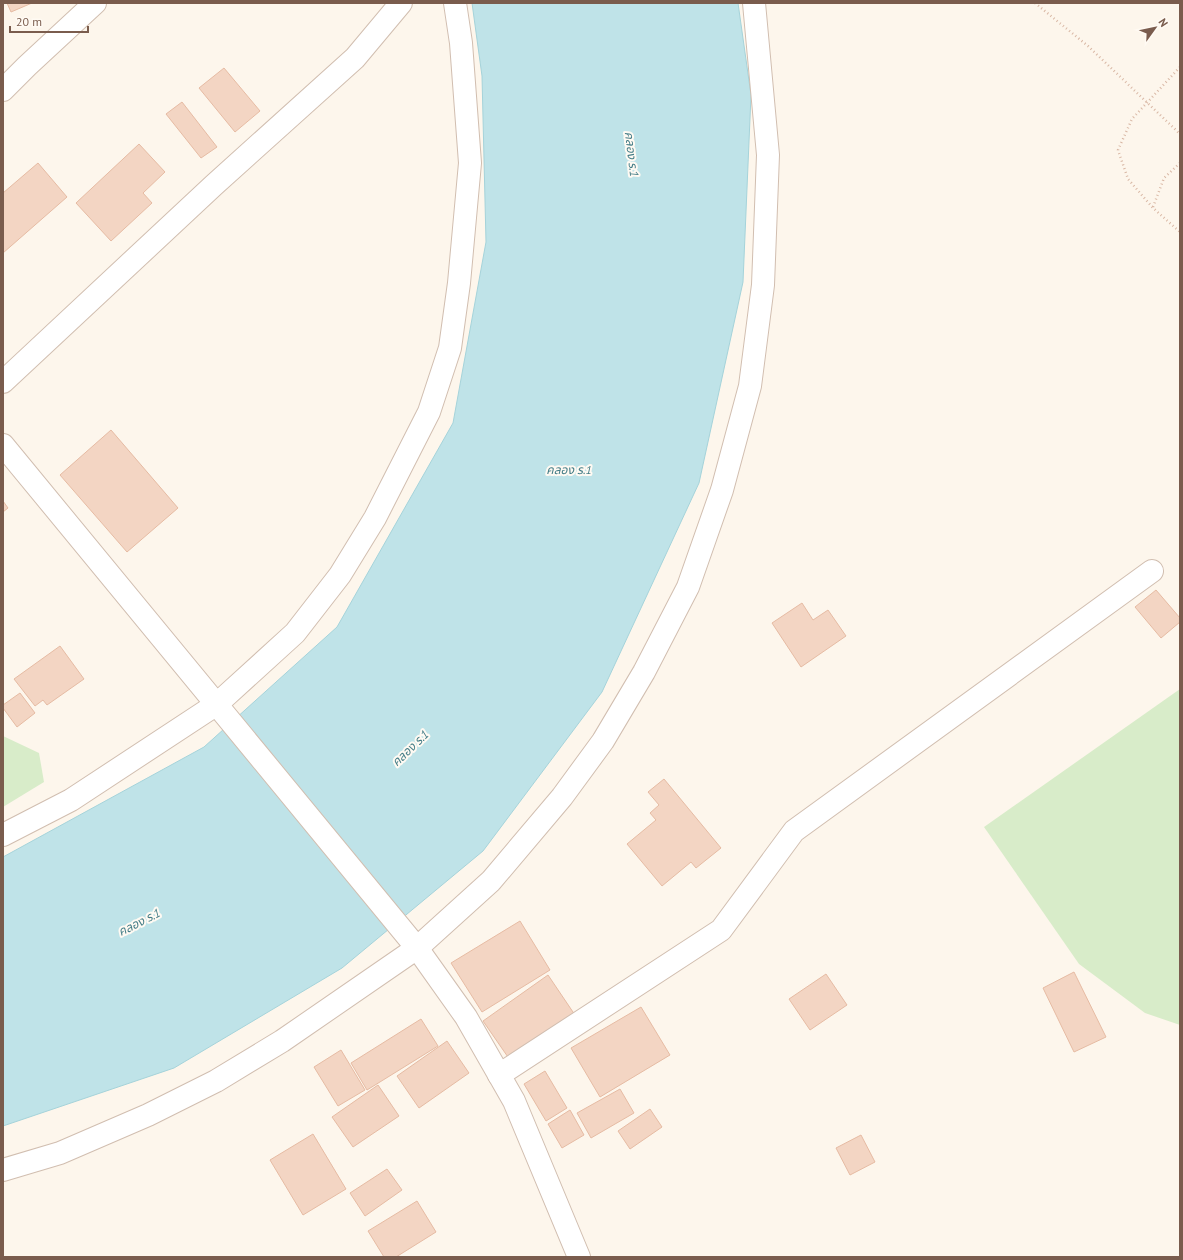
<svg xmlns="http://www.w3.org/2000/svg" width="1183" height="1260" font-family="'PT Sans','Noto Sans Thai',sans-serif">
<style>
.green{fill:#d8ecc9}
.water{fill:#bfe3e8;stroke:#a5d3da}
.building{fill:#f3d5c3;stroke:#e6bba3}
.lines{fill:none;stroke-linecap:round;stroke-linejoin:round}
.minor-casing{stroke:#d1beb0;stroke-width:24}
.path{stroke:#d9b8a5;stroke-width:2.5;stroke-dasharray:1 3;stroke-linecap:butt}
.minor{stroke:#fff;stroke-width:22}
.labels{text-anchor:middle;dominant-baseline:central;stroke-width:4;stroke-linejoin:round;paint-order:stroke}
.water-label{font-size:12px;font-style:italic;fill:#437c86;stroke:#fffaf3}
</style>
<rect width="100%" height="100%" fill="#fdf6ec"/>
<g class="green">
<path d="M1180 689V1025L1145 1013 1079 964 984 827Z"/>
<path d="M3 736 39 753 44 782 3 807Z"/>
</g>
<path class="water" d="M472 3H738L751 95 743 282 699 483 602 692 483 851 342 968 174 1068 3 1126V857L204 747 337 627 453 423 486 242 482 76Z"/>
<g class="building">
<path d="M7 3H32L11 12Z"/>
<path d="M224 68 260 111 235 132 199 88Z"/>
<path d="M182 102 217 147 201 158 166 114Z"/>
<path d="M139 144 165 172 143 193 152 203 111 241 76 203Z"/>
<path d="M38 163 67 197 3 253V193Z"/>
<path d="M111 430 178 508 127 552 60 475Z"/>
<path d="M3 501 8 508 3 512Z"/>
<path d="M1156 590 1180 618V622L1161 638 1135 607Z"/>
<path d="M802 603 813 620 828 610 846 636 801 667 772 623Z"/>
<path d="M60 646 84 679 47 705 43 700 35 706 14 679Z"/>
<path d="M20 693 35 713 17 727 3 708V705Z"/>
<path d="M664 779 721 848 696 868 691 862 662 886 627 844 656 820 650 813 659 805 648 792Z"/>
<path d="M520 921 550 970 482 1012 451 963Z"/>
<path d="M1074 972 1106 1037 1074 1052 1043 988Z"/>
<path d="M826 974 847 1005 810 1030 789 999Z"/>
<path d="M548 975 575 1015 510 1060 483 1021Z"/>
<path d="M641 1007 670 1055 600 1097 571 1048Z"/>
<path d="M421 1019 438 1046 367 1090 351 1063Z"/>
<path d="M447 1041 469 1073 419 1108 397 1076Z"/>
<path d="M341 1050 365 1090 338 1106 314 1067Z"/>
<path d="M545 1071 567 1108 546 1121 524 1084Z"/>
<path d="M378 1085 399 1116 353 1147 332 1117Z"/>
<path d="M620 1089 634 1113 591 1138 577 1113Z"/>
<path d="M650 1109 662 1127 630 1149 618 1131Z"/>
<path d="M570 1110 584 1135 562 1148 548 1124Z"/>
<path d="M313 1134 346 1189 303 1215 270 1160Z"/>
<path d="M861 1135 875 1162 850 1175 836 1148Z"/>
<path d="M387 1169 402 1190 365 1216 350 1193Z"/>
<path d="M417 1201 436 1232 396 1257H384L368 1231Z"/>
</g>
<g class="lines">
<g class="minor-casing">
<g id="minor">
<path d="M3 90 27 66 95 3"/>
<path d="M3 382 214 185 355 58 401 3"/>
<path d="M3 445 417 948 466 1017 514 1101 579 1257"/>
<path d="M3 835 71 800 217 704 295 633 340 575 375 518 429 412 450 348 459 283 470 163 461 43 455 3"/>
<path d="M499 1075 721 930 794 831 1152 571"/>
<path d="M3 1170 60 1153 148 1115 216 1081 282 1041 417 948 491 881 562 797 603 741 644 672 688 587 722 490 750 386 763 285 768 155 754 3"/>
</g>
</g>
<g class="path">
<path d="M1035 3 1088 46 1180 134"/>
<path d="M1180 67 1132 119 1118 150 1128 179 1153 208 1180 232"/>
<path d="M1153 207 1164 178 1180 163"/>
</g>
<use href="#minor" class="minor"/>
</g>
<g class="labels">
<g class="water-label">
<text transform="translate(632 154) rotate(83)">คลอง ร.1</text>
<text x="569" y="469">คลอง ร.1</text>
<text transform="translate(410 748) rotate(-44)">คลอง ร.1</text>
<text transform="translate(139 922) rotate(-27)">คลอง ร.1</text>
</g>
</g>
<rect width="1183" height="1260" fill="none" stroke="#7a5c4d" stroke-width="8"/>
<g transform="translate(1155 28) rotate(57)" stroke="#fffaf3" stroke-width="3" paint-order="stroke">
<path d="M0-3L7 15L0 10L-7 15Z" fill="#7a5c4d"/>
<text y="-6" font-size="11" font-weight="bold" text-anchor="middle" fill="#7a5c4d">N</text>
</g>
<path d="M10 26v6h78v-6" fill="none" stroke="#7a5c4d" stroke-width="2"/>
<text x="16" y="26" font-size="12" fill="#7a5c4d" stroke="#fffaf3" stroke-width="3" paint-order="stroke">20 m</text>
</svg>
